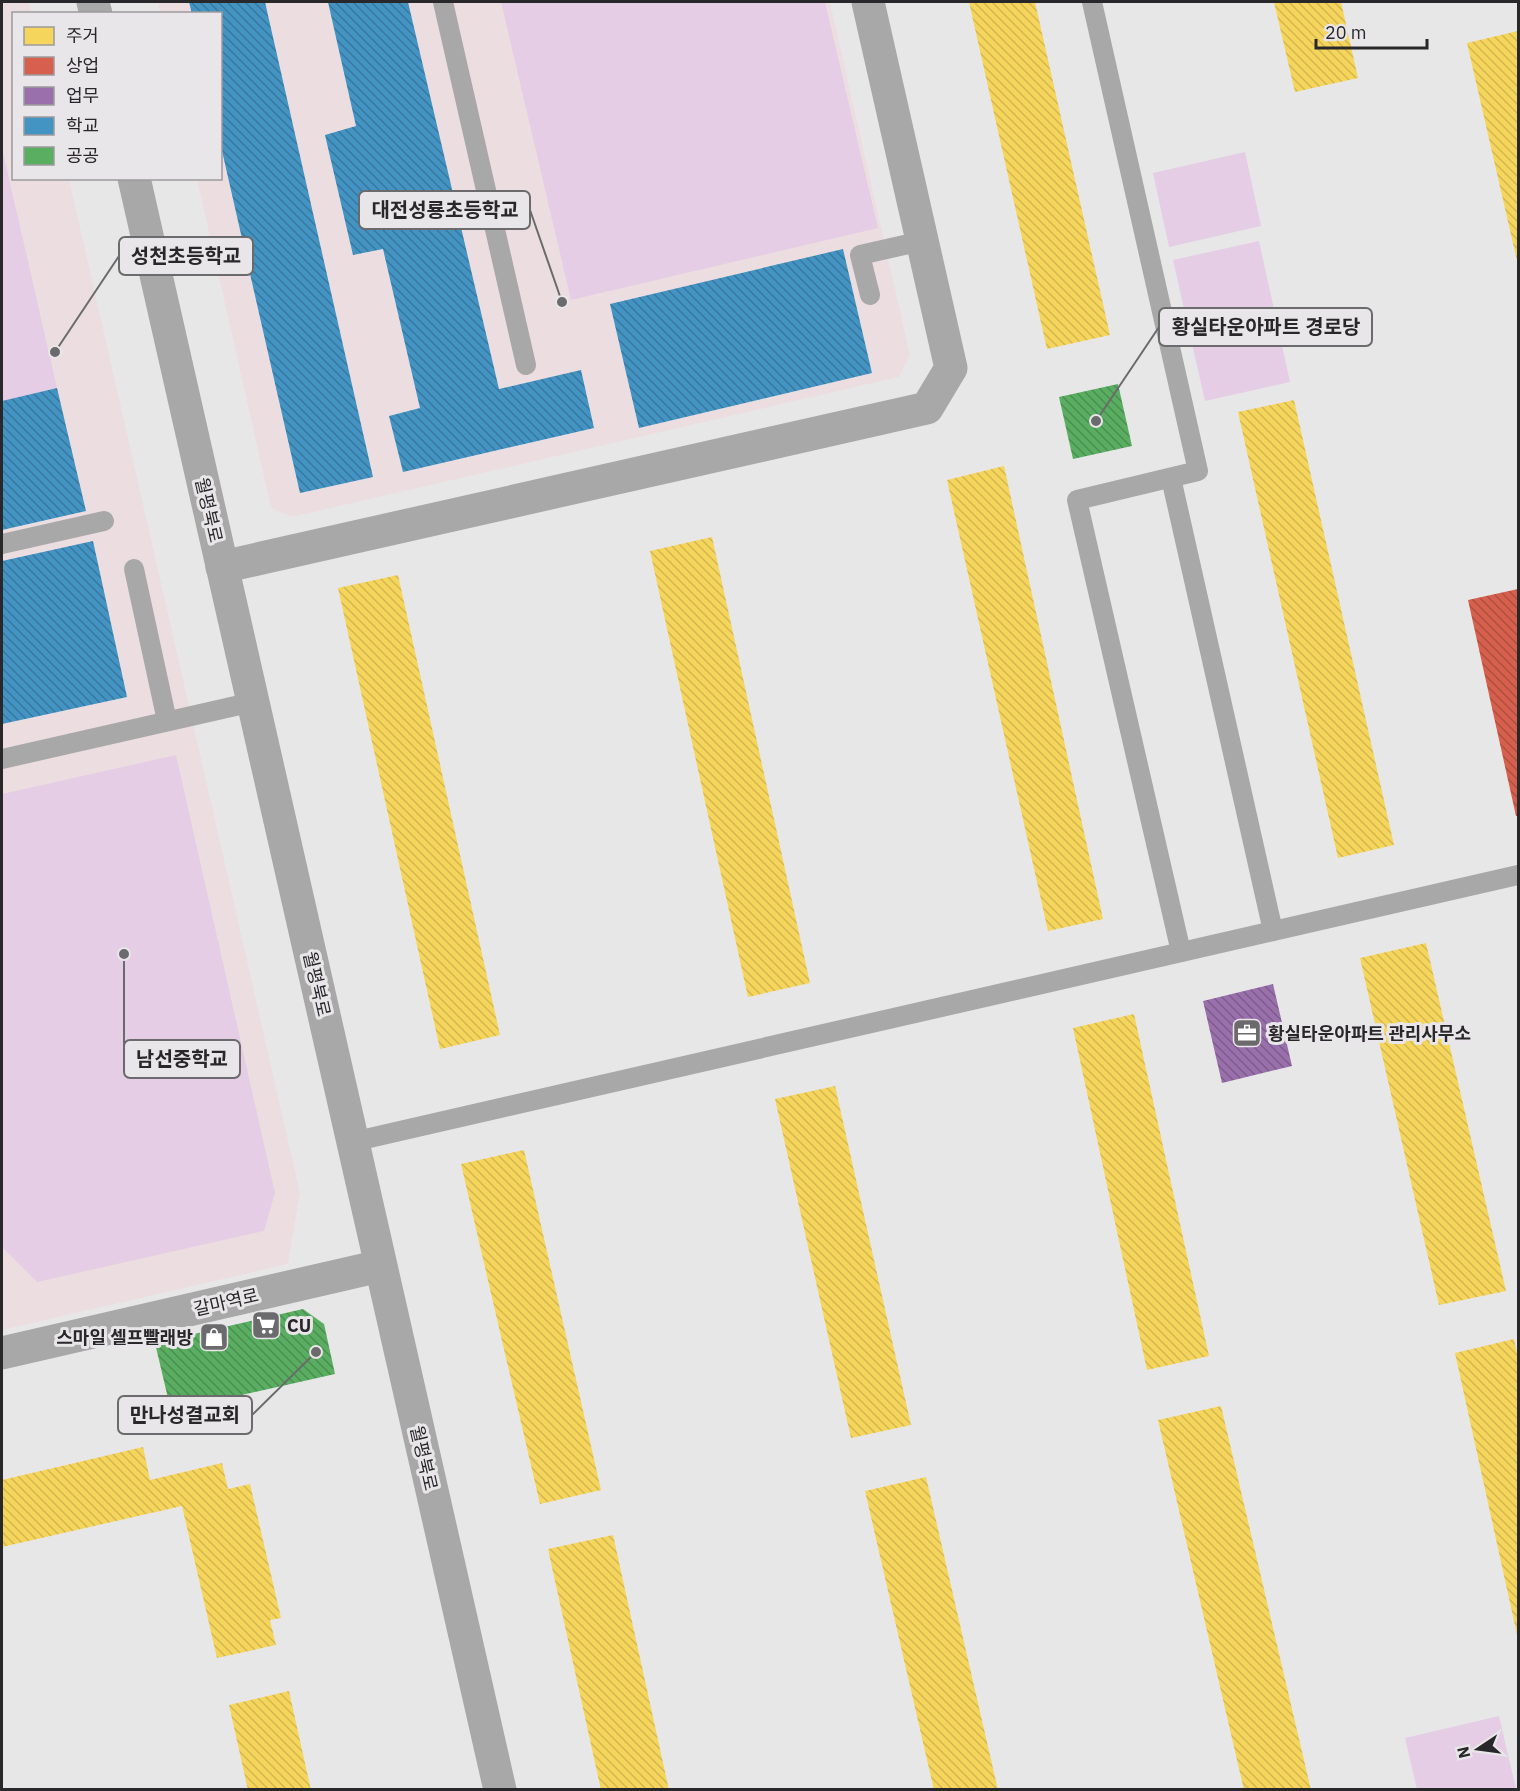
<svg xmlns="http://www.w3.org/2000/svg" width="1520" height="1791" font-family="'IBM Plex Sans','Noto Sans KR',sans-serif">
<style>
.education{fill:#ecdee0}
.green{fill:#e4cde5}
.homes{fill:url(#homes-back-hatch)}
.shops{fill:url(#shops-back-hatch)}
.offices{fill:url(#offices-back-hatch)}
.schools{fill:url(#schools-back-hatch)}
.public{fill:url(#public-back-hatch)}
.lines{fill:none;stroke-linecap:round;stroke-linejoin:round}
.service{stroke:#a9a8a8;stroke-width:20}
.minor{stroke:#a9a8a8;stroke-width:33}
.tertiary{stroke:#a9a8a8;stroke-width:33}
.labels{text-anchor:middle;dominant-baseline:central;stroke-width:6;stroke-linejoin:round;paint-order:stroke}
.street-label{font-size:18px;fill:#282729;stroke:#e9e6e9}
.poi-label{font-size:18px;font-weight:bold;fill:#282729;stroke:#e9e6e9;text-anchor:start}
.leader{fill:none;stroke:#6b6a6c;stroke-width:2}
.callout-dot{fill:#6b6a6c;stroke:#e9e6e9;stroke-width:2}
.callout{fill:#e9e6e9;stroke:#6b6a6c;stroke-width:2}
.callout-label{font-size:20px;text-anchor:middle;font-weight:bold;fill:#282729}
</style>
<defs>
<pattern id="homes-back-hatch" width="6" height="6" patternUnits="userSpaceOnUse" patternTransform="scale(1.5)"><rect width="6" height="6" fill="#f6d55c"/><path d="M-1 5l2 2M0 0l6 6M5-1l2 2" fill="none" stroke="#d3b750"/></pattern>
<pattern id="shops-back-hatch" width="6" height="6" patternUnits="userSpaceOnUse" patternTransform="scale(1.5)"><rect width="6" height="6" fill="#d6604d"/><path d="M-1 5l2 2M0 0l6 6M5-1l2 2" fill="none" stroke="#ae4f40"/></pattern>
<pattern id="offices-back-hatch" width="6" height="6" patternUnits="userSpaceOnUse" patternTransform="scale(1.5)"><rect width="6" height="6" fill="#9970ab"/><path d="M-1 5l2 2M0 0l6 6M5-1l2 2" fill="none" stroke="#7d5c8b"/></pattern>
<pattern id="schools-back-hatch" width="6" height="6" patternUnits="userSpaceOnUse" patternTransform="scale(1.5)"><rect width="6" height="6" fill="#4393c3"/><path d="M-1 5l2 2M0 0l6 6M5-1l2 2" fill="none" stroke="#38789e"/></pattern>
<pattern id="public-back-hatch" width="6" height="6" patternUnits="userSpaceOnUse" patternTransform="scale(1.5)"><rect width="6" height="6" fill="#5aae61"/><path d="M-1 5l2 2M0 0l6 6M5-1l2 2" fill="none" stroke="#4a8e50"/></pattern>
</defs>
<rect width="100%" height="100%" fill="#e8e7e8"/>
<g class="education">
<path d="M2 2H29L32 13 14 14V178L69 179 300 1193 288 1264 2 1330Z"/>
<path d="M158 2H830L910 355 899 377 292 517 271 508 197 179 220 178V14L160 13Z"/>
</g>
<g class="green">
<path d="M501 2H825L878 228 571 300Z"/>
<path d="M2 148 57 388 2 401Z"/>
<path d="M1245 152 1261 226 1169 247 1153 173Z"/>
<path d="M1259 241 1290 382 1205 401 1173 260Z"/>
<path d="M176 755 275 1193 264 1231 37 1282 2 1247V794Z"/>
<path d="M1499 1716 1516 1789H1417L1405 1738Z"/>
</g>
<g class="homes">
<path d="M969 2H1035L1110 335 1047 349Z"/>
<path d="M1274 2H1341L1358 78 1295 92Z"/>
<path d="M1518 31V265L1467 43Z"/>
<path d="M1294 400 1394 845 1338 858 1238 412Z"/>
<path d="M1004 466 1103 919 1048 931 947 480Z"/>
<path d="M712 537 810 983 748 997 650 551Z"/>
<path d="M398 575 500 1035 440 1049 338 588Z"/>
<path d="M1426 943 1506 1291 1439 1305 1360 958Z"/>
<path d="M1134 1014 1209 1356 1147 1370 1073 1028Z"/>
<path d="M835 1086 911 1425 851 1438 775 1099Z"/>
<path d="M524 1150 601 1490 540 1504 461 1164Z"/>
<path d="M1514 1339 1518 1358V1639L1455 1353Z"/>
<path d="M1221 1406 1311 1790H1244L1158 1420Z"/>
<path d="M143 1447 150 1480 222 1463 228 1489 250 1484 281 1618 270 1620 276 1645 217 1658 182 1506 2 1547V1480Z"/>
<path d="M926 1477 998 1790H934L865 1491Z"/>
<path d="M613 1535 669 1790H601L548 1549Z"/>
<path d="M289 1691 311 1790H248L229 1705Z"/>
</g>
<path class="shops" d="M1518 589V816H1516L1468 600Z"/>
<path class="offices" d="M1273 984 1292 1066 1222 1083 1203 1001Z"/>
<g class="schools">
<path d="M189 2H265L373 477 300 493 220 142V14H192Z"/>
<path d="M328 2H408L499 389 581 370 594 428 403 472 389 416 420 408 383 249 353 255 325 135 356 126Z"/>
<path d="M843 249 872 373 639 428 610 304Z"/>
<path d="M57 388 86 511 2 530V401Z"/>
<path d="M93 541 127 697 2 724V561Z"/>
</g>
<g class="public">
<path d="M1118 384 1132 446 1073 459 1059 397Z"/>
<path d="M303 1309 324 1324 335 1374 171 1411 155 1343Z"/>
</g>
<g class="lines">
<g class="service">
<path d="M443 2 526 365"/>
<path d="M1092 2 1198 471 1077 500 1181 952"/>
<path d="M870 295 860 255 922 241"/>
<path d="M1171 478 1273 931"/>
<path d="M2 544 104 521"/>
<path d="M134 569 167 721"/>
<path d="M2 759 253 702"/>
<path d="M352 1142 1518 875"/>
</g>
<g class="minor">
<path d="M222 567 927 408 951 368 868 2"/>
<path d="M2 1353 380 1266"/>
</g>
<g class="tertiary">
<path d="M93 2 96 14"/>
<path d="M134 178 500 1790"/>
</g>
</g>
<defs>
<g id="office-square" transform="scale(1.5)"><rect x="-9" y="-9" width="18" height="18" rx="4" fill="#6b6a6c" stroke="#e9e6e9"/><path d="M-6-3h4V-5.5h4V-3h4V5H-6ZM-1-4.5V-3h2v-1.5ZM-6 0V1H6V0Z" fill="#fff"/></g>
<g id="supermarket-square" transform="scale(1.5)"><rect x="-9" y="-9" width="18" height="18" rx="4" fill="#6b6a6c" stroke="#e9e6e9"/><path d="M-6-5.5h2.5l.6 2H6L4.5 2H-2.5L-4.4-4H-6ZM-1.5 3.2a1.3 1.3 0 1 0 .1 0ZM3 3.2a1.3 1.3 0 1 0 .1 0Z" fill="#fff"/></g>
<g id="shop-square" transform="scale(1.5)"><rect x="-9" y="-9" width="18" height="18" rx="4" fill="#6b6a6c" stroke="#e9e6e9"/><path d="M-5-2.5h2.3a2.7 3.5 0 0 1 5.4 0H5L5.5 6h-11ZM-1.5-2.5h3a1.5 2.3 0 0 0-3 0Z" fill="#fff"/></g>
</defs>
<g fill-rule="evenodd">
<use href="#office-square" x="1247" y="1033"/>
<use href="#supermarket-square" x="266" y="1325"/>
<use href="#shop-square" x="214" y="1337"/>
</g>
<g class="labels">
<g class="street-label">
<text transform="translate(209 510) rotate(77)">월평북로</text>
<text transform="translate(317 984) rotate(77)">월평북로</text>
<text transform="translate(226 1302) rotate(-13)">갈마역로</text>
<text transform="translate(424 1458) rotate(77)">월평북로</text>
</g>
<g class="poi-label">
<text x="1268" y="1033">황실타운아파트 관리사무소</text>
<text x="287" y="1325">CU</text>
<text x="193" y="1337" text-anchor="end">스마일 셀프빨래방</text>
</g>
</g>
<path class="leader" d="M562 302L530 210M55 352L119 256M1096 421L1159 327M124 954L124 1059M316 1352L252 1415"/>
<g class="callout-dot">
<circle cx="562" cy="302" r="6"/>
<circle cx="55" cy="352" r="6"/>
<circle cx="1096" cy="421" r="6"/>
<circle cx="124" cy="954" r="6"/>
<circle cx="316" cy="1352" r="6"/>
</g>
<g class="callout">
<rect x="359" y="191" width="171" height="38" rx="6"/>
<rect x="119" y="237" width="134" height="38" rx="6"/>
<rect x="1159" y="308" width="213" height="38" rx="6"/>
<rect x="124" y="1040" width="116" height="38" rx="6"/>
<rect x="118" y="1396" width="134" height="38" rx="6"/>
</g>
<g class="callout-label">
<text x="445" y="217">대전성룡초등학교</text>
<text x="186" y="263">성천초등학교</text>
<text x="1266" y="334">황실타운아파트 경로당</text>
<text x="182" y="1066">남선중학교</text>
<text x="185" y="1422">만나성결교회</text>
</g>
<rect width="1520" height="1791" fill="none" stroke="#282729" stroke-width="6"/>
<rect x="12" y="12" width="210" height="168" fill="#e9e6e9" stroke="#9c9a9c" stroke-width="1.5"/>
<rect x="24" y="27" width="30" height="18" fill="#f6d55c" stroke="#9c9a9c" stroke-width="1.5"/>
<text x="66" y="42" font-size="18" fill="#282729">주거</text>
<rect x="24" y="57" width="30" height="18" fill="#d6604d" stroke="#9c9a9c" stroke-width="1.5"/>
<text x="66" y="72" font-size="18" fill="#282729">상업</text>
<rect x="24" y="87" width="30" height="18" fill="#9970ab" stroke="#9c9a9c" stroke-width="1.5"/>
<text x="66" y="102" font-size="18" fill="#282729">업무</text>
<rect x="24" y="117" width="30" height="18" fill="#4393c3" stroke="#9c9a9c" stroke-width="1.5"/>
<text x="66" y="132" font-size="18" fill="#282729">학교</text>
<rect x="24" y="147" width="30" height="18" fill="#5aae61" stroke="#9c9a9c" stroke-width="1.5"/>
<text x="66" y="162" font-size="18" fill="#282729">공공</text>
<g transform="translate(1478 1749) rotate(257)" stroke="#e9e6e9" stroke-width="4.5" paint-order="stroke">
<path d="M0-4.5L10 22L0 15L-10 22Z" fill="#282729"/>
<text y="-9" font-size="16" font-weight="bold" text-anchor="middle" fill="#282729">N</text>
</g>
<path d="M1316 39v9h111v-9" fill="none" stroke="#282729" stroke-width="3"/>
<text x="1325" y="39" font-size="18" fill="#282729" stroke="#e9e6e9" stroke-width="4.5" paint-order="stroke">20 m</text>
</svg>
